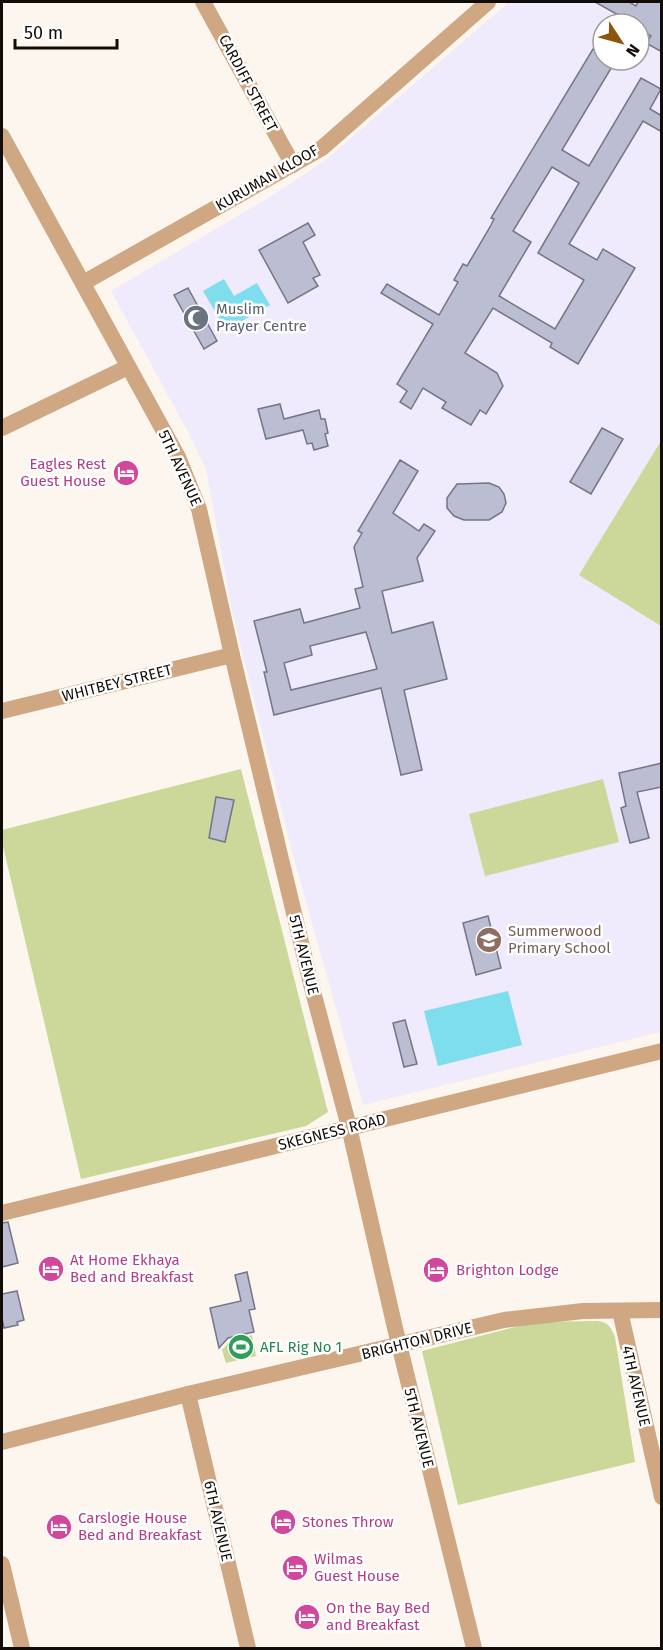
<svg xmlns="http://www.w3.org/2000/svg" width="663" height="1650" font-family="'Fira Sans',sans-serif">
<style>
.education{fill:#efeafc;fill-rule:evenodd}
.green{fill:#cbd899}
.water{fill:#7fdeed}
.building{fill:#bbbed2;stroke:#747589;stroke-width:1.5;fill-rule:evenodd}
.lines{fill:none;stroke-linecap:round;stroke-linejoin:round}
.minor{stroke:#cfa883;stroke-width:16}
.labels{text-anchor:middle;dominant-baseline:central;stroke-width:5;stroke-linejoin:round;paint-order:stroke}
.street-label{font-size:15px;fill:#110c07;stroke:#fff}
.worship-label{font-size:15px;fill:#5b616d;stroke:#fff;text-anchor:start}
.hotel-label{font-size:15px;fill:#b23c85;stroke:#fff;text-anchor:start}
.education-label{font-size:15px;fill:#785e54;stroke:#fff;text-anchor:start}
.leisure-label{font-size:15px;fill:#27864d;stroke:#fff;text-anchor:start}
</style>
<rect width="100%" height="100%" fill="#fdf6ef"/>
<path class="education" d="M509 2H661V1032L363 1105 291 848 232 611 206 469 187 430 111 291 268 198 323 162ZM603 24H639V60H603Z"/>
<g class="green">
<path d="M661 441V626L579 575Z"/>
<path d="M241 769 328 1112 306 1126 81 1179 2 842V830Z"/>
<path d="M603 779 619 842 485 876 469 814Z"/>
<path d="M597 1321C608 1322 611 1327 615 1337L635 1462 458 1505 422 1351 534 1322Z"/>
<path d="M252 1335 256 1356 226 1363 222 1350 230 1341Z"/>
</g>
<g class="water">
<path d="M224 279 234 296 257 283 270 305 226 330 203 291Z"/>
<path d="M508 991 522 1045 438 1066 424 1011Z"/>
</g>
<g class="building">
<path d="M595 2H629L636 6 638 2H662V52L646 43 651 36 639 29V24H618L622 17Z"/>
<path d="M593 49 603 55V60H616L562 150 589 166 641 78 661 89 650 109 662 116V132L643 121 569 244 597 260 603 249 635 268 578 364 550 347 552 343 493 308 465 353 497 373 503 386 486 414 480 410 471 425 442 408 446 402 423 388 411 409 400 402 407 391 397 384 433 324 381 293 387 284 439 315 458 282 454 280 463 264 467 266 490 227 494 219 491 218ZM552 167 579 183 538 253 584 280 555 329 499 296 531 242 513 231Z"/>
<path d="M308 223 315 235 303 242 320 275 313 278 318 286 288 303 259 250Z"/>
<path d="M188 288 217 341 204 349 174 295Z"/>
<path d="M280 404 284 419 319 410 321 419H325L328 433 325 434 328 446 314 450 312 443 307 444 303 430 266 439 258 409Z"/>
<path d="M602 428 623 439 591 494 570 482Z"/>
<path d="M400 460 418 471 393 513 419 531 424 524 435 531 417 558 423 581 382 591 392 633 433 622 447 679 404 690 422 770 401 775 381 688 274 715 264 672H267L254 621 300 609 304 623 360 608 355 589 363 587 354 547 362 533 358 531ZM366 632 377 669 291 690 284 663 312 655 310 646Z"/>
<path d="M489 483 499 487 504 494 506 503 502 512 489 520H464L454 516 447 508V498L457 484Z"/>
<path d="M662 763V787L637 792 649 838 630 843 621 808 626 806 619 773Z"/>
<path d="M216 797 234 800 225 842 209 838Z"/>
<path d="M488 916 501 968 476 975 463 923Z"/>
<path d="M405 1020 417 1064 404 1067 393 1023Z"/>
<path d="M8 1222 18 1263 2 1267V1223Z"/>
<path d="M247 1272 255 1309 249 1310 254 1332 228 1338 219 1348 210 1308 241 1301 235 1275Z"/>
<path d="M17 1291 24 1320 17 1322 18 1325 4 1328 2 1318V1294Z"/>
</g>
<g class="lines">
<g class="minor">
<path d="M203 2 293 165"/>
<path d="M2 136 178 457 199 509 232 655 311 984 349 1127 395 1328 474 1648"/>
<path d="M83 283 322 148 488 2"/>
<path d="M2 428 128 367"/>
<path d="M2 711 232 655"/>
<path d="M2 1213 662 1051"/>
<path d="M620 1311 662 1497"/>
<path d="M188 1394 248 1648"/>
<path d="M2 1442 188 1394 504 1320 583 1311 662 1310"/>
<path d="M2 1564 22 1648"/>
</g>
</g>
<defs>
<g id="mosque-disc" transform="scale(1.35)"><circle r="9.5" fill="#6b7280" stroke="#fff"/><path d="M3.5-4.9A6 6 0 1 0 3.5 4.9A5 5 0 1 1 3.5-4.9Z" fill="#fff"/></g>
<g id="hotel-disc" transform="scale(1.35)"><circle r="9.5" fill="#d1479c" stroke="#fff"/><path d="M-6-4.5h1.5V1H6V5H4.5V3h-9V5H-6ZM-4 0a1.8 1.8 0 1 1 3.6 0ZM.5 0V-2.5h3Q6-2.5 6 0Z" fill="#fff"/></g>
<g id="school-disc" transform="scale(1.35)"><circle r="9.5" fill="#8d6e63" stroke="#fff"/><path d="M0-5L7-2L0 1L-7-2ZM-4 1L0 2.5L4 1V4Q0 6-4 4Z" fill="#fff"/></g>
<g id="stadium-disc" transform="scale(1.35)"><circle r="9.5" fill="#2e9e5b" stroke="#fff"/><path d="M0-5a6.5 5 0 1 0 0 10a6.5 5 0 1 0 0-10ZM-3.5-1.8h7v3.6h-7Z" fill="#fff"/></g>
</defs>
<g fill-rule="evenodd">
<use href="#mosque-disc" x="196" y="318"/>
<use href="#hotel-disc" x="126" y="473"/>
<use href="#school-disc" x="489" y="940"/>
<use href="#hotel-disc" x="51" y="1269"/>
<use href="#hotel-disc" x="436" y="1270"/>
<use href="#stadium-disc" x="241" y="1347"/>
<use href="#hotel-disc" x="283" y="1522"/>
<use href="#hotel-disc" x="59" y="1527"/>
<use href="#hotel-disc" x="295" y="1568"/>
<use href="#hotel-disc" x="307" y="1617"/>
</g>
<g class="labels">
<g class="street-label">
<text transform="translate(248 83) rotate(62)">CARDIFF STREET</text>
<text transform="translate(267 178) rotate(-30)">KURUMAN KLOOF</text>
<text transform="translate(180 468) rotate(65)">5TH AVENUE</text>
<text transform="translate(117 683) rotate(-14)">WHITBEY STREET</text>
<text transform="translate(304 955) rotate(76)">5TH AVENUE</text>
<text transform="translate(332 1132) rotate(-14)">SKEGNESS ROAD</text>
<text transform="translate(417 1341) rotate(-14)">BRIGHTON DRIVE</text>
<text transform="translate(636 1386) rotate(77)">4TH AVENUE</text>
<text transform="translate(419 1428) rotate(76)">5TH AVENUE</text>
<text transform="translate(218 1521) rotate(77)">6TH AVENUE</text>
</g>
<g class="worship-label">
<text x="216" y="309">Muslim<tspan x="216" dy="17">Prayer Centre</tspan></text>
</g>
<g class="hotel-label">
<text x="106" y="464" text-anchor="end">Eagles Rest<tspan x="106" dy="17">Guest House</tspan></text>
<text x="70" y="1260">At Home Ekhaya<tspan x="70" dy="17">Bed and Breakfast</tspan></text>
<text x="456" y="1270">Brighton Lodge</text>
<text x="78" y="1518">Carslogie House<tspan x="78" dy="17">Bed and Breakfast</tspan></text>
<text x="302" y="1522">Stones Throw</text>
<text x="314" y="1559">Wilmas<tspan x="314" dy="17">Guest House</tspan></text>
<text x="326" y="1608">On the Bay Bed<tspan x="326" dy="17">and Breakfast</tspan></text>
</g>
<g class="education-label">
<text x="508" y="931">Summerwood<tspan x="508" dy="17">Primary School</tspan></text>
</g>
<g class="leisure-label">
<text x="260" y="1347">AFL Rig No 1</text>
</g>
</g>
<rect width="663" height="1650" fill="none" stroke="#110c07" stroke-width="6"/>
<g transform="translate(621 42) rotate(126)"><circle r="28" fill="#ffffff" stroke="#a09e9c" stroke-width="1.5"/>
<path d="M0-4.5L10 22L0 15L-10 22Z" fill="#8d560b"/>
<text y="-9" font-size="16" font-weight="bold" text-anchor="middle" fill="#110c07">N</text>
</g>
<path d="M15 39v9h102v-9" fill="none" stroke="#110c07" stroke-width="3"/>
<text x="24" y="39" font-size="18" fill="#110c07" stroke="#ffffff" stroke-width="4.5" paint-order="stroke">50 m</text>
</svg>
